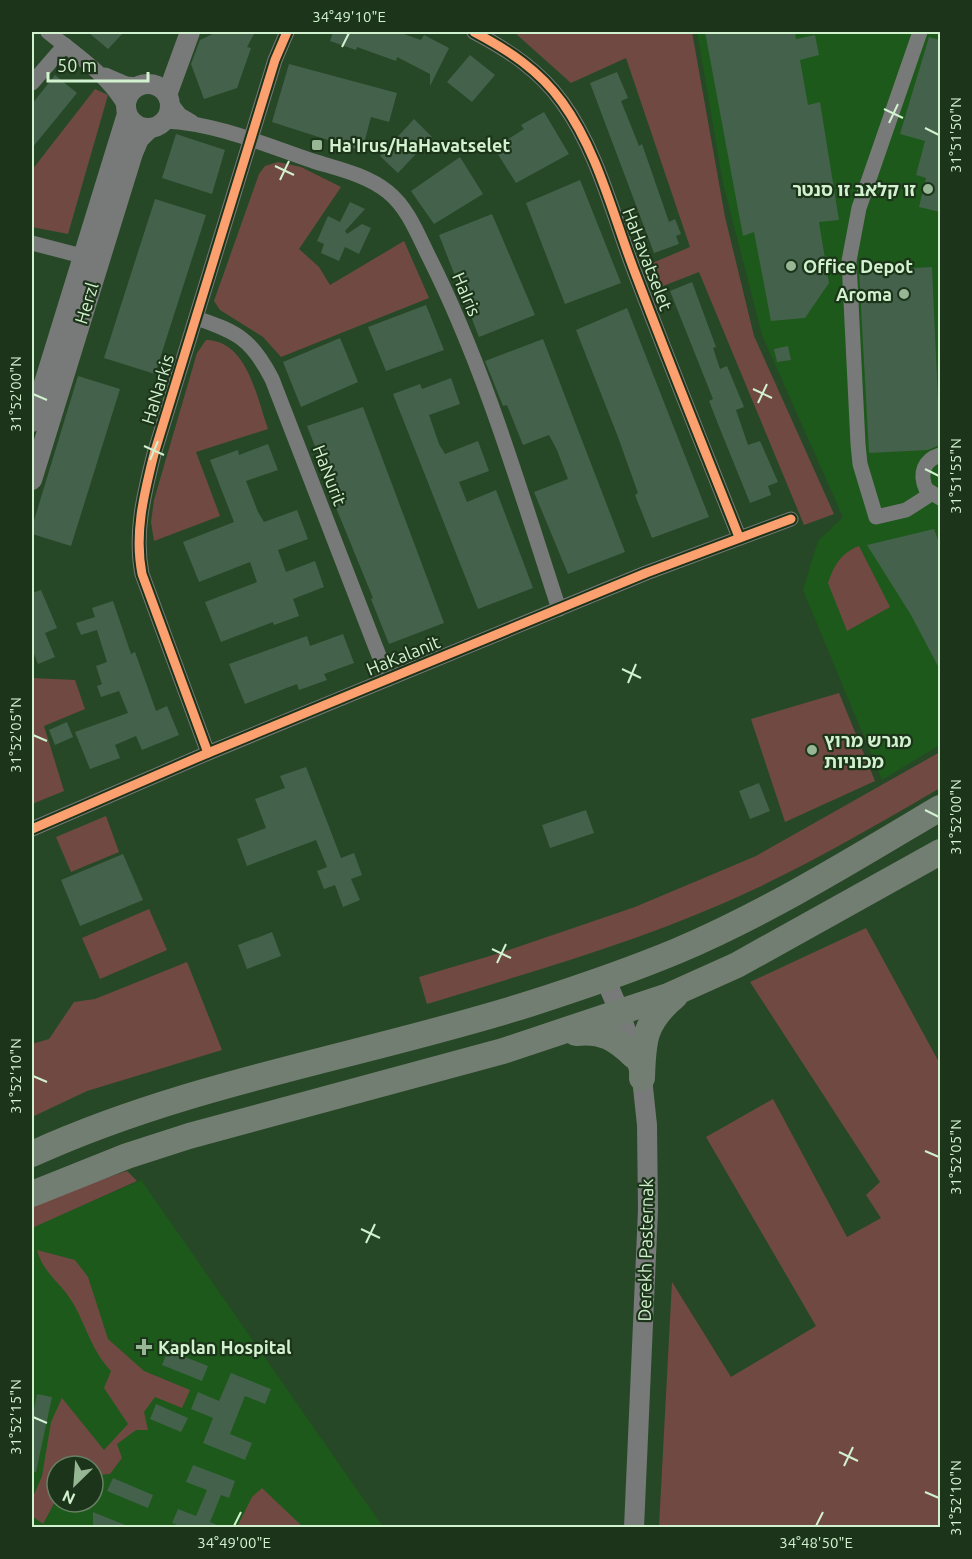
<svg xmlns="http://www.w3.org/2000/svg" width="972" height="1559" font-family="Ubuntu,'Noto Sans Hebrew',sans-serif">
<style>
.built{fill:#1c591a;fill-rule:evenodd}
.green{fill:#714943}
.building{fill:#44614b}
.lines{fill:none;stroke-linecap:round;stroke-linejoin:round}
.minor{stroke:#777a78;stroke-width:15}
.tertiary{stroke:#777a78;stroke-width:20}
.trunk{stroke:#737e73;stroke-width:26}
.cycleway-casing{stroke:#1c341a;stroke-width:13}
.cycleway{stroke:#fca06f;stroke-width:9}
.ticks{fill:none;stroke:#d2f1cf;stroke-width:2}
.poi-dot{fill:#96b694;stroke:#1c341a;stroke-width:2}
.labels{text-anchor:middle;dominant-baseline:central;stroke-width:4.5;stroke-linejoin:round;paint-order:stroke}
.poi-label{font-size:18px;font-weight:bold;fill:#d2f1cf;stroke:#1c341a;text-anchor:start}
.street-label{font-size:18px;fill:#d2f1cf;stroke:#1c341a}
.neatline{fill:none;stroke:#d2f1cf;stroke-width:2}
.ticks-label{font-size:15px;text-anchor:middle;fill:#d2f1cf}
</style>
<rect width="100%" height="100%" fill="#274826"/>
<g class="built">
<path d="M697 32H940V745L882 780 803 590 818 541 843 517 762 335 723 183Z"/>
<path d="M141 1180 383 1527 32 1528V1227ZM57 1466H93V1502H57Z"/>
</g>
<g class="green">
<path d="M514 32H692L725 217 754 336 834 514 804 525 699 272 658 288 650 264 690 247 626 58 571 83Z"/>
<path d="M95 89 108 95 68 234 32 227V170Z"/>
<path d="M278 162 301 167 341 187 299 249 319 267 330 285 404 241 429 298 281 357 263 337 220 310 214 301 259 174 265 166Z"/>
<path d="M206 340C247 340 257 398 268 429L196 452 220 516 154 541 151 522 154 500 197 353Z"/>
<path d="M859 546 890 607 847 631 828 583C834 565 841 553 859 546Z"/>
<path d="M32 678 75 680 85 709 44 726 64 791 32 804Z"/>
<path d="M839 693 875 781 785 822 751 719Z"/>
<path d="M940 752V788C880 823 820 858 757 888 652 938 538 970 427 1004L419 977 500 953 635 907 756 856Z"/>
<path d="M106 816 119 852 71 872 56 837Z"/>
<path d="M149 909 167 950 100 979 82 938Z"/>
<path d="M866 928 940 1064V1527H659L672 1282 731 1377 816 1326 706 1137 773 1099 847 1237 881 1218 866 1195 880 1182 750 982Z"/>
<path d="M187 962 222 1050 87 1091 32 1117V1044L49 1039 74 1002 95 999Z"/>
<path d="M127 1171 137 1181 32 1228V1203Z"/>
<path d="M37 1250 75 1260 88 1277 108 1339 144 1371 190 1390 182 1408 155 1397 144 1412 148 1430H136L117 1444 122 1458 110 1474 99 1475 93 1466 77 1462 74 1466H57V1498L43 1524 32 1516V1499L42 1476 51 1422 62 1398 104 1450 128 1424 104 1388 111 1371C92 1351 87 1328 74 1305 63 1284 43 1274 37 1250Z"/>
<path d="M262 1488 303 1527H237L252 1497Z"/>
</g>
<g class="building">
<path d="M88 32H124L108 49Z"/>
<path d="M217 32H255L247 47 251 48 237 88 204 99 191 64 200 40Z"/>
<path d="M333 32H398L421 40 424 35 449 48 430 86V74L397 57 396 61 357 47 356 50 330 41Z"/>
<path d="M705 32H795L796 39 815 35 819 55 800 60 808 105 820 102 839 220 819 222 829 283 805 318 771 321 754 232 743 236Z"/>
<path d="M929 37 940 40V212L919 207 926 178 916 175 925 141 900 134Z"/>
<path d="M470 55 495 75 472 102 447 82Z"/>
<path d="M289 64 397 93 389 122 371 117 362 151 272 122Z"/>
<path d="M617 72 628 98 621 101 639 146 642 144 669 222 675 219 681 234 676 236 679 244 654 253 590 83Z"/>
<path d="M55 75 77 93 32 148V104Z"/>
<path d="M544 112 569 154 516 183 494 148 524 129 521 125Z"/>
<path d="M414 119 432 137 398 173 380 156Z"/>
<path d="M176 134 225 150 212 194 162 178Z"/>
<path d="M460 157 483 194 434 224 411 191Z"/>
<path d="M580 180 621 283 565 304 526 203Z"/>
<path d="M155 199 206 215 155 374 104 358Z"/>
<path d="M350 202 365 209 345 231 347 234 362 224 371 228 359 254 345 247 339 261 321 253 324 244 317 241 328 216 340 222Z"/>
<path d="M492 214 535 315 479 337 439 235Z"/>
<path d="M932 267 940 445 928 450 869 453 859 271Z"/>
<path d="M692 282 716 347 713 348 720 369 727 366 744 407 736 410 748 445 760 441 778 482 768 486 771 495 750 503 720 429 709 401 713 399 670 291Z"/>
<path d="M426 305 444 350 386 371 368 327Z"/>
<path d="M627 308 709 517 652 538 635 495 638 493 618 437 576 330Z"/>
<path d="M340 338 358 382 301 407 283 362Z"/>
<path d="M543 339 625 552 568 574 534 492 568 479 557 450 549 435 523 445 507 405 503 406 485 361Z"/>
<path d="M788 346 791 360 777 362 774 349Z"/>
<path d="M78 376 120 389 71 546 32 534V527Z"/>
<path d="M451 378 460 404 429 415 439 444 445 454 478 441 489 471 459 482 467 502 496 490 533 588 478 609 393 394 420 384 422 389Z"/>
<path d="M363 407 444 623 389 644 371 599 373 598 328 488 331 487 307 426Z"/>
<path d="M268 444 278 470 246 481 258 512 264 522 297 510 308 539 278 550 286 572 315 561 324 587 293 599 299 616 274 625 273 622 221 642 205 602 257 582 250 562 199 582 183 542 234 522 210 460 238 450 239 455Z"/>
<path d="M934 529 940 545V670L911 615 867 545Z"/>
<path d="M41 590 57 628 45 633 55 657 38 664 32 649V593Z"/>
<path d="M113 601 131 654 135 652 156 711 167 706 179 735 142 750 136 736 115 745 120 758 90 769 75 732 128 713 119 691 101 697 97 686 102 684 96 666 107 662 97 630 81 635 76 623 95 617 92 608Z"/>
<path d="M343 634 354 663 324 674 327 680 299 690 297 684 245 704 229 664 307 636 310 646Z"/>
<path d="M67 722 73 737 55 745 49 730Z"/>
<path d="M306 767 341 858 354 853 362 875 351 879 360 900 343 907 335 885 324 889 317 871 327 867 316 840 247 866 237 839 266 828 255 799 285 788 280 776Z"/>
<path d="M759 783 770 811 750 819 739 791Z"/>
<path d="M586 810 594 833 550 848 542 825Z"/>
<path d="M123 854 143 900 80 926 61 880Z"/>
<path d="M272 932 281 956 247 969 238 945Z"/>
<path d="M168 1350 208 1366 202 1381 162 1365Z"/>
<path d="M231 1373 271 1389 265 1404 245 1396 230 1434 252 1443 245 1460 203 1443 213 1418 191 1409 198 1392 219 1401Z"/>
<path d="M37 1394 52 1397 36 1472H32V1419Z"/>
<path d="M156 1404 188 1418 181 1432 150 1419Z"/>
<path d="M193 1465 235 1481 229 1498 221 1495 210 1522 222 1527H182L172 1523 178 1509 196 1516 207 1490 186 1482Z"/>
<path d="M113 1478 153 1495 148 1508 107 1491Z"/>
<path d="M93 1512 130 1527H93Z"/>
</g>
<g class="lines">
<g class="minor">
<path d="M48 32C75 54 108 75 125 106"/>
<path d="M474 32C508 50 539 70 562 102 599 153 614 220 637 278 670 365 705 451 739 537"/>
<path d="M920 32 859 208 849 261 858 444 860 464 876 517 906 510 931 494"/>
<path d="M105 75 126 84 139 85"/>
<path d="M32 83 65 45"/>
<path d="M170 102 180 115 192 122"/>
<path d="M165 121C215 123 266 145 313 161 339 169 367 175 388 192 408 208 418 235 429 257 485 369 520 490 559 609"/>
<path d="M32 243 82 256"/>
<path d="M196 318C238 332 252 340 272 379L388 679"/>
<path d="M940 455C924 460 919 473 926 489L940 498"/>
<path d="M208 753 142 574C134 533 144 494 154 454L275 60 287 32"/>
<path d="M32 829 208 753 646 573 791 519"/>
</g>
<g class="tertiary">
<circle cx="148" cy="106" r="22"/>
<path d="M167 95 190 32"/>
<path d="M32 422 127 114"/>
<path d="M32 480 133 153 139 139 149 129"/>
<path d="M605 978 620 1013 642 1078 647 1125 648 1210 634 1528"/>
</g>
<g class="trunk">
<path d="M576 1033C603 1030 616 1039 634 1056"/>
<path d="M642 1078C643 1040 644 1022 675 996"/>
<path d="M32 1154C190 1082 364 1056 529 1004 579 988 629 971 677 951 769 912 854 859 940 808"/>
<path d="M32 1194 127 1156 189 1136 503 1051 668 996 737 965 940 852"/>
</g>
<g class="cycleway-casing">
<g id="cycleway">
<path d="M474 32C508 50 539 70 562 102 599 153 614 220 637 278 670 365 705 451 739 537"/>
<path d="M208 753 142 574C134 533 144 494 154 454L275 60 287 32"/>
<path d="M32 829 208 753 646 573 791 519"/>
</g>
</g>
<use href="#cycleway" class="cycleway"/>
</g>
<path class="ticks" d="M342 47 349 33M884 109 903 118M889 123 898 104M925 128 939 135M275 166 294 175M280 180 289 161M753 389 772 398M33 394 47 400M758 403 767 384M144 446 164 455M150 460 158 441M925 469 939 476M622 669 641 678M628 683 636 664M33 735 47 741M925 810 939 817M492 949 511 958M497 963 506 944M33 1076 47 1082M925 1151 939 1157M361 1229 380 1238M366 1243 375 1224M33 1417 47 1423M839 1452 858 1461M844 1466 853 1447M925 1492 939 1498M234 1526 241 1512M816 1526 823 1512"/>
<g class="poi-dot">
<rect x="311" y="139" width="12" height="12" rx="3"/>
<circle cx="928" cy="189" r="6"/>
<circle cx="791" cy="266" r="6"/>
<circle cx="904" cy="294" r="6"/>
<circle cx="812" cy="750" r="6"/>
<path d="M141 1338h6v6h6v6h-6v6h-6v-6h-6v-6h6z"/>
</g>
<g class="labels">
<g class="poi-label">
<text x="329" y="145">Ha'Irus/HaHavatselet</text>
<text x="916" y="189" text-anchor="end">זו קלאב זו סנטר</text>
<text x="803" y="266">Office Depot</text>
<text x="892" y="294" text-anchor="end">Aroma</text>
<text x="824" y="740">מגרש מרוץ<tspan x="824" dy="21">מכוניות</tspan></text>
<text x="158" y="1347">Kaplan Hospital</text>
</g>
<g class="street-label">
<text transform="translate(648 259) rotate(69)">HaHavatselet</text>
<text transform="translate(467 294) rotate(67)">HaIris</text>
<text transform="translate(86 303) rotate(-73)">Herzl</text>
<text transform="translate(157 389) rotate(-73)">HaNarkis</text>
<text transform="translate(330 475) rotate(69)">HaNurit</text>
<text transform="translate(403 655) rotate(-22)">HaKalanit</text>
<text transform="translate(645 1250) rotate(-89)">Derekh Pasternak</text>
</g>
</g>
<rect width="972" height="1559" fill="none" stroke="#1c341a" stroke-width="66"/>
<g transform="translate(75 1484) rotate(205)"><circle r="28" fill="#1c341a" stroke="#658062" stroke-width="1.5"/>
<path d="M0-4.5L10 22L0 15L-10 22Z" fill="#96b694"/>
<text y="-9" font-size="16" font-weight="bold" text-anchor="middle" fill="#d2f1cf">N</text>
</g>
<path d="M48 72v9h100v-9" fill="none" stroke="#d2f1cf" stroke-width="3"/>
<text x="57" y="72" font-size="18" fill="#d2f1cf" stroke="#1c341a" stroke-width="4.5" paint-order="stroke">50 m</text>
<rect x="33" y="33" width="906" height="1493" class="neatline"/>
<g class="ticks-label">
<text x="349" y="22">34°49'10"E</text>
<text transform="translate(956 135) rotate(-90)" y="5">31°51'50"N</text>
<text transform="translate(16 394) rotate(-90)" y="5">31°52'00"N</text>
<text transform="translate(956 476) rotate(-90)" y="5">31°51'55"N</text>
<text transform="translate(16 735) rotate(-90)" y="5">31°52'05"N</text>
<text transform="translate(956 817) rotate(-90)" y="5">31°52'00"N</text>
<text transform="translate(16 1076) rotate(-90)" y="5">31°52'10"N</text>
<text transform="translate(956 1157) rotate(-90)" y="5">31°52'05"N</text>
<text transform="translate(16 1417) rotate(-90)" y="5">31°52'15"N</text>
<text transform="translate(956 1498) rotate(-90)" y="5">31°52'10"N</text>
<text x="234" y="1548">34°49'00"E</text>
<text x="816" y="1548">34°48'50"E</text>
</g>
</svg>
